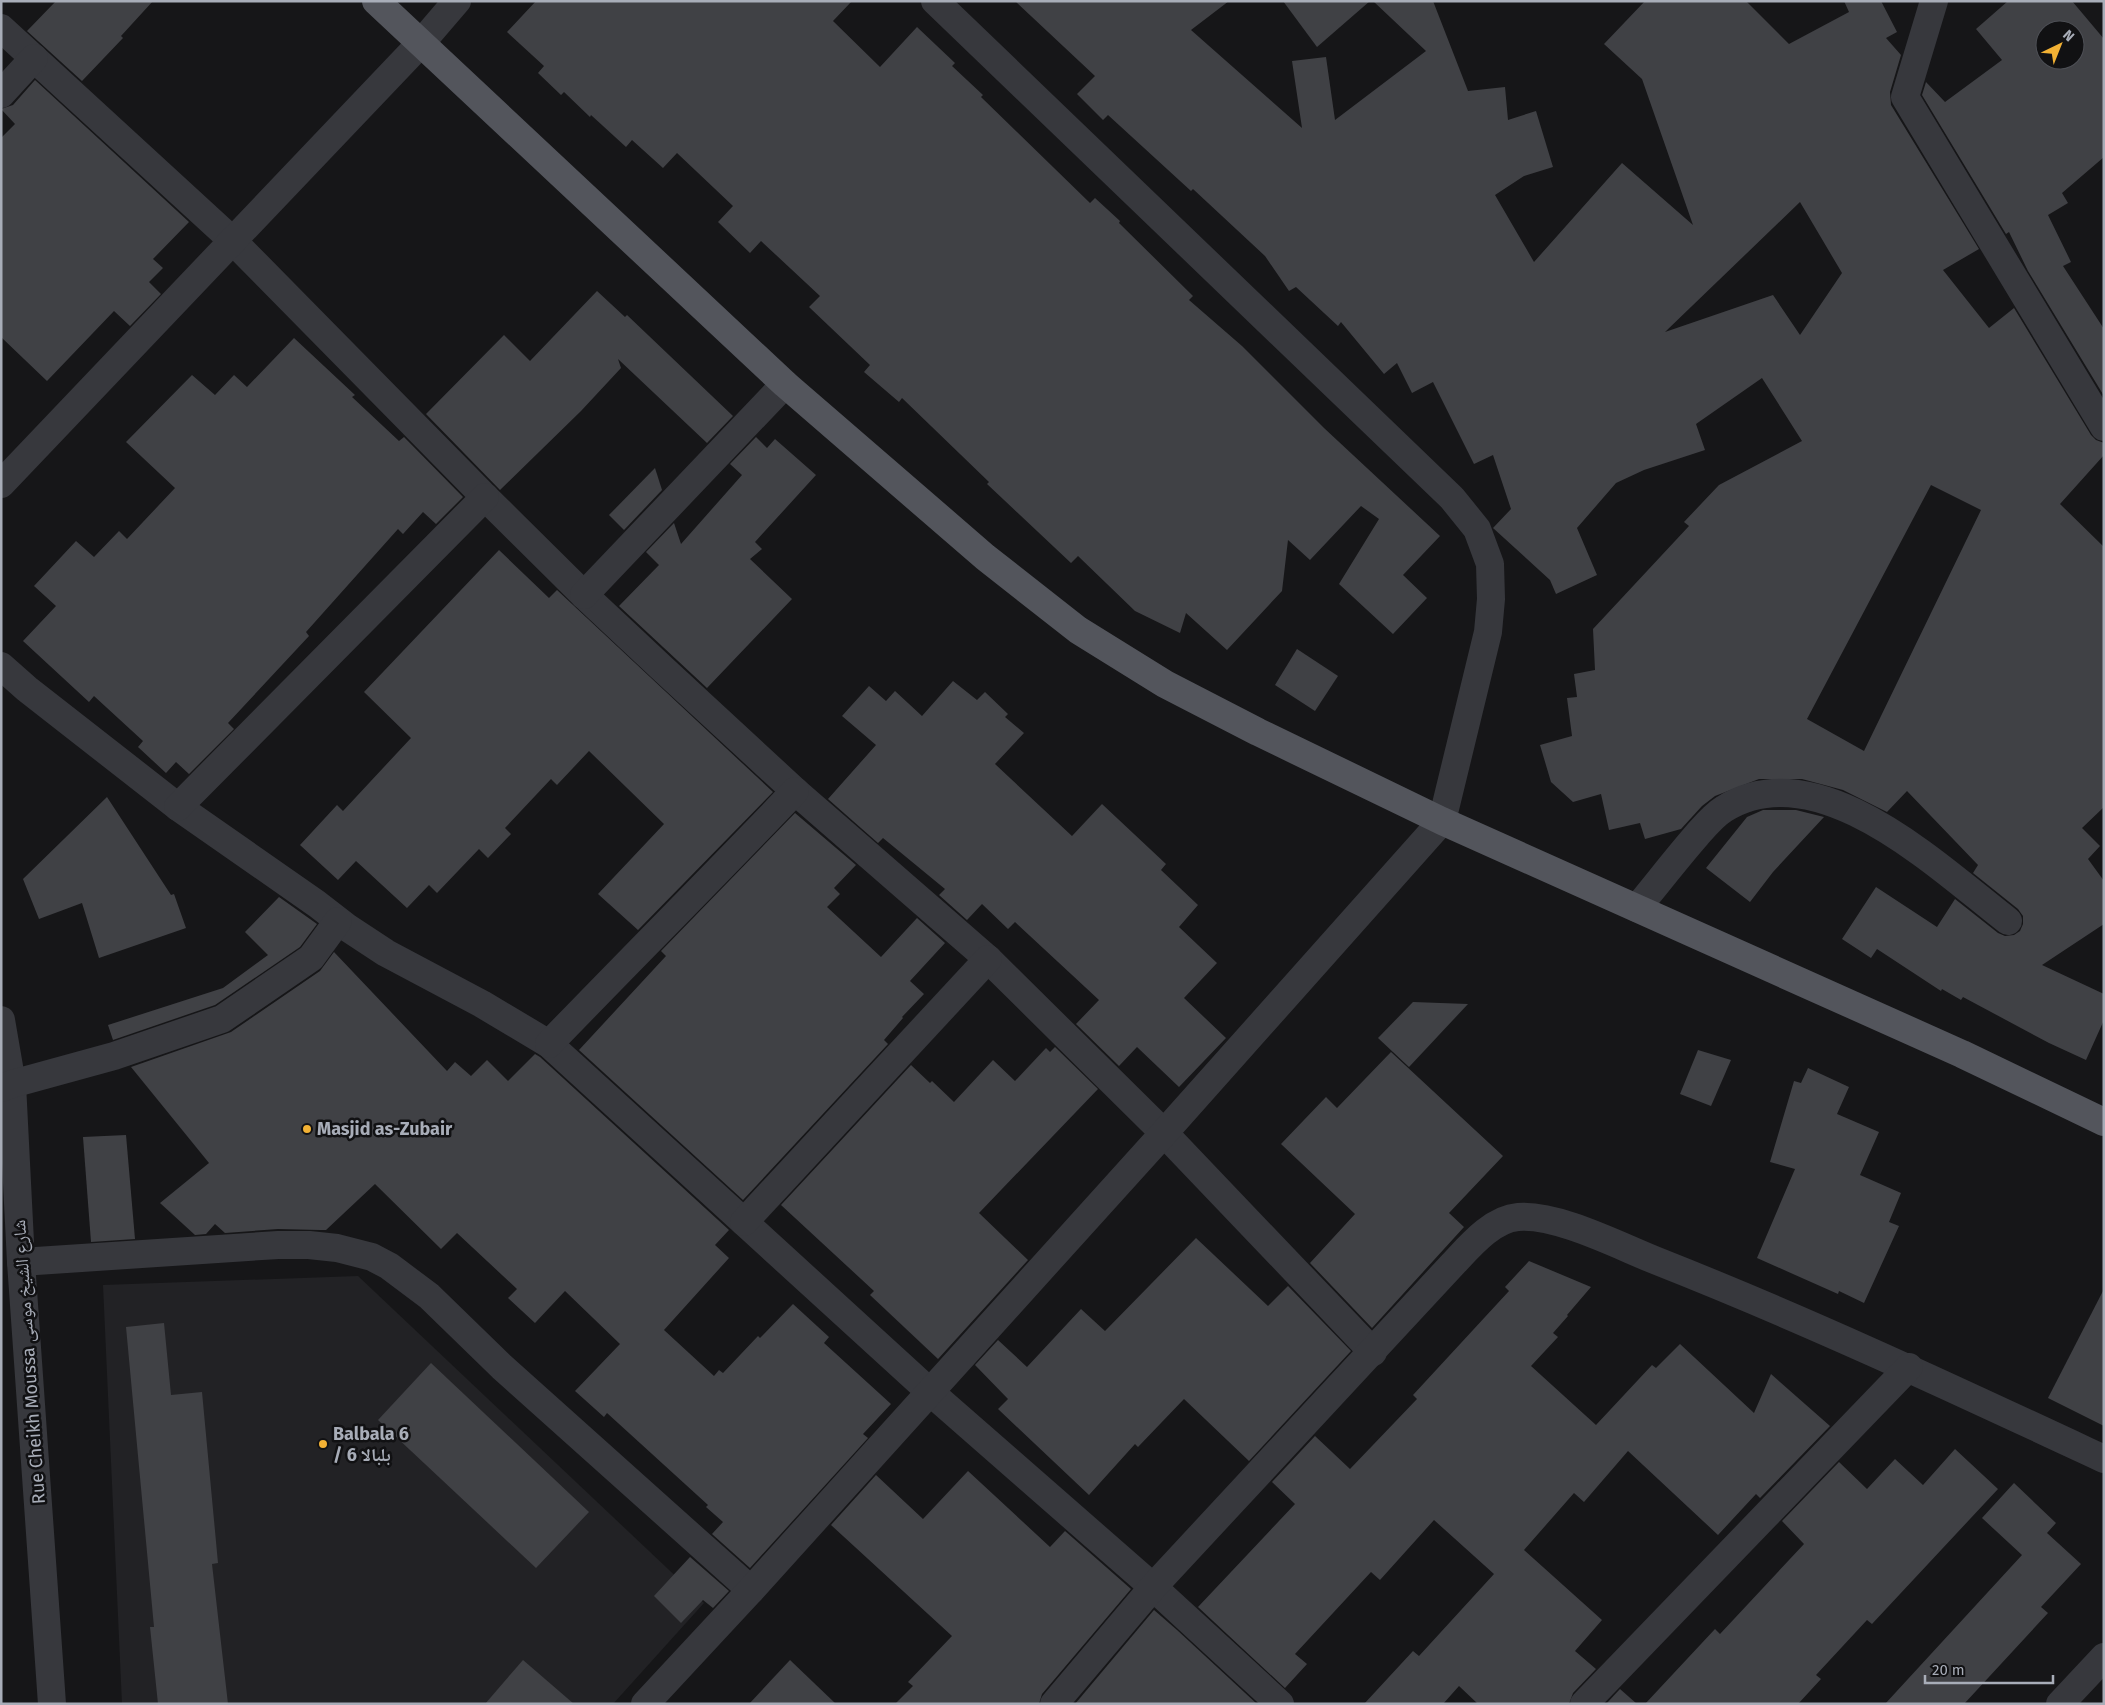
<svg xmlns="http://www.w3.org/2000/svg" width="2105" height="1705" font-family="'Fira Sans','Noto Naskh Arabic',sans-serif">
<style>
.built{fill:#222225}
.building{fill:#404145;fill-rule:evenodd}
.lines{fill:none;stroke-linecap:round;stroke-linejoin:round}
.minor{stroke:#37383d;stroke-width:28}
.major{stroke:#53555c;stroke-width:28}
.poi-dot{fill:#f2b134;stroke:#111113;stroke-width:2}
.labels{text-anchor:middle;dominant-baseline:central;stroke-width:5;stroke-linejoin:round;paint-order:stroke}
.poi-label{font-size:18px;font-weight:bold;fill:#a8adb8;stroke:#111113;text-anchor:start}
.street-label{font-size:18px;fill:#a8adb8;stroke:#111113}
</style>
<rect width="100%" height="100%" fill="#161618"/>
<path class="built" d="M358 1276 704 1603 613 1704H122L103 1285Z"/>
<g class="building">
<path d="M56 1H153L121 36 123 38 82 81 27 31Z"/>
<path d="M536 1H852L833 21 880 67 917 27 955 63 952 66 983 95 981 97 1090 203 1095 198 1120 221 1119 223 1193 296 1189 300 1242 346 1324 428 1440 536 1403 575 1427 598 1393 634 1339 584 1379 519 1361 506 1310 560 1288 540 1282 591 1227 650 1186 613 1180 633 1135 611 1078 556 1071 563 987 484 989 482 902 398 899 402 864 372 870 365 809 307 820 296 761 241 750 253 718 222 733 206 677 153 663 168 632 140 626 147 591 115 590 117 564 92 561 95 538 73 544 66 507 32Z"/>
<path d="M1015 1H1229L1191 30 1302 128 1292 61 1326 57 1335 120 1426 51 1373 1H1433L1468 91 1505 87 1508 120 1536 111 1553 167 1524 176 1495 195 1534 262 1622 163 1693 225 1642 79 1604 44 1645 1H1746L1789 44 1849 12 1844 1H1881L1897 32 1886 38 1901 55 1890 92 1891 105 1979 249 1943 270 1989 328 2014 308 2091 435 2096 440 2104 443V455L2060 504 2104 547V807L2082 828 2100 846 2088 859 2104 881V924L2042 965 2104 994V1020L2086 1060 2049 1043 1963 997 1961 1000 1942 989 1941 991 1877 949 1871 958 1842 939 1876 887 1937 927 1955 899 1998 933 2005 936 2014 935 2020 931 2023 924V916L2018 909 1973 873 1978 865 1907 791 1887 812 1843 790 1802 779H1759L1715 796 1702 806 1681 829 1645 839 1640 823 1609 830 1601 794 1573 802 1551 782 1540 745 1572 736 1567 698 1577 697 1574 674 1595 670 1593 629 1689 526 1684 522 1719 485 1802 441 1762 378 1696 424 1705 450 1644 470 1616 483 1577 528 1597 575 1556 594 1550 580 1493 528 1511 509 1493 455 1474 464 1433 382 1412 393 1397 363 1384 374 1341 322 1338 326 1296 287 1289 291 1265 256 1193 189 1191 191 1108 115 1103 120 1077 94 1095 76ZM1800 202 1842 273 1800 335 1773 295 1665 332ZM1931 485 1981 510 1864 751 1807 719Z"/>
<path d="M1283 1H1370L1317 47Z"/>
<path d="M2008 1H2072L2104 39V157L2062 193 2068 203 2048 215 2071 262 2063 266 2104 329V396L2028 271 2009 232 2006 234 1922 95 1926 82 1945 102 2002 60 1976 29ZM2045 30H2075V60H2045Z"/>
<path d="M35 80 189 222 153 259 163 268 149 282 161 294 130 326 114 311 47 381 1 337V138L15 124 1 109 13 105Z"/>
<path d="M597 291 625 317 627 315 733 416 707 443 618 359 621 368 581 411 500 490 426 414 504 335 530 361Z"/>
<path d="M294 338 355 395 352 397 399 441 404 437 463 497 436 524 423 512 403 534 398 529 306 632 309 636 228 723 234 729 189 774 176 762 166 773 138 747 143 741 94 696 89 702 23 641 56 606 34 586 76 541 94 557 119 531 127 539 175 488 126 442 192 375 215 395 234 375 247 387Z"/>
<path d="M756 437 767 448 775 439 816 475 755 542 762 549 750 559 792 599 707 688 619 606 659 565 646 552 674 523 681 544 742 475 730 464Z"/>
<path d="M655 468 662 490 624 530 609 515Z"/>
<path d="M499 550 549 598 557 590 773 792 638 930 598 894 664 824 589 751 557 785 551 779 505 828 511 834 488 858 479 849 437 893 429 885 407 908 356 861 338 880 300 845 337 805 343 811 411 738 364 692Z"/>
<path d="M1297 649 1338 676 1315 711 1275 685Z"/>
<path d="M953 681 977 700 985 692 1008 714 1005 717 1024 733 995 764 1072 836 1102 804 1166 864 1161 870 1198 905 1179 927 1217 963 1184 998 1226 1038 1179 1087 1137 1047 1119 1066 1076 1024 1099 1000 1015 922 1008 929 982 904 967 920 939 895 945 889 883 838 878 843 828 799 876 745 842 716 869 686 886 701 895 691 922 716Z"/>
<path d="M107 797 171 895 174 894 186 928 99 958 82 903 39 919 23 879Z"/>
<path d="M1763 810H1796L1824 817 1773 872 1750 902 1706 868 1747 817Z"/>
<path d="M795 813 856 865 834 888 840 894 827 907 881 957 917 918 945 943 910 981 924 994 902 1017 903 1018 884 1040 888 1044 743 1200 579 1050 666 956 661 951Z"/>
<path d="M279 897 317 924 300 947 215 1005 113 1040 108 1025 223 988 268 955 245 932Z"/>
<path d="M334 952 447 1071 455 1062 471 1076 487 1060 508 1081 535 1054 540 1057 729 1230 715 1245 729 1258 664 1330 714 1376 719 1370 723 1373 758 1336 760 1338 793 1304 829 1337 824 1343 891 1404 863 1434 868 1438 750 1568 712 1534 723 1522 706 1507 708 1505 607 1413 604 1417 575 1391 620 1344 565 1291 535 1323 508 1298 517 1289 457 1233 441 1249 375 1184 326 1230H320L278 1229 225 1233 215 1224 206 1234 195 1235 160 1203 209 1163 131 1067 231 1032 320 971Z"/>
<path d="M1413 1002 1468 1004 1409 1067 1378 1038Z"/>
<path d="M1055 1047 1098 1089 979 1213 1028 1260 938 1359 870 1295 874 1291 781 1205 911 1065 930 1083 932 1081 954 1102 993 1060 1015 1081 1046 1048 1050 1052Z"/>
<path d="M1698 1050 1731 1060 1711 1106 1680 1094Z"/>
<path d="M1391 1052 1503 1156 1449 1213 1464 1227 1372 1328 1310 1263 1355 1214 1281 1144 1326 1097 1337 1108Z"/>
<path d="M1808 1068 1849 1087 1837 1114 1879 1132 1860 1175 1901 1193 1889 1222 1899 1226 1864 1303 1839 1291 1838 1294 1757 1258 1795 1169 1770 1162 1794 1081 1801 1083Z"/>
<path d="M126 1135 135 1239 91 1242 83 1137Z"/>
<path d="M1196 1238 1268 1306 1288 1286 1351 1351 1249 1461 1184 1399 1138 1447 1135 1444 1089 1495 998 1409 1008 1399 975 1365 998 1340 1027 1367 1081 1309 1105 1331Z"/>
<path d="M1529 1261 1591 1287 1567 1315 1568 1316 1553 1333 1558 1337 1531 1366 1596 1425 1652 1365 1656 1368 1680 1344 1754 1413 1771 1374 1830 1426 1760 1498 1756 1494 1718 1535 1628 1451 1584 1502 1574 1493 1524 1550 1602 1620 1575 1651 1596 1669 1573 1693 1569 1704H1478L1459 1686 1443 1704H1364L1413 1651 1419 1656 1494 1574 1434 1520 1380 1580 1371 1572 1295 1654 1307 1664 1285 1688 1198 1607 1295 1504 1272 1482 1315 1436 1350 1469 1417 1399 1413 1395 1509 1291 1505 1287Z"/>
<path d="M2104 1289V1426L2048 1398Z"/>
<path d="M164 1323 171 1395 202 1392 218 1563 212 1564 228 1704H158L150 1627H154L126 1327Z"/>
<path d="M431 1363 589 1512 536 1568 378 1420Z"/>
<path d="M1955 1449 1998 1489 1872 1624 1867 1620 1816 1675 1821 1679 1798 1704H1645L1715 1629 1720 1634 1804 1544 1782 1521 1839 1462 1867 1489 1895 1459 1923 1485Z"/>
<path d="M968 1471 1050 1547 1065 1531 1131 1589 1042 1694 1039 1704H895L913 1686 908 1682 952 1636 831 1525 876 1475 923 1519Z"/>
<path d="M2014 1483 2056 1523 2047 1533 2081 1564 2041 1607 2048 1613 1964 1704H1885L2022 1555 1982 1518Z"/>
<path d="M690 1557 729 1591 713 1608 703 1600 681 1623 654 1596Z"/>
<path d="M1154 1610 1177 1630 1257 1704H1075Z"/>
<path d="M523 1660 574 1704H485Z"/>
<path d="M790 1660 836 1704H749Z"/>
<path d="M1620 1689 1637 1704H1606Z"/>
</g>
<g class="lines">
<g class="minor">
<path d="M1934 1 1905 97 2104 427"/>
<path d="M1 28 233 241 485 497 584 595 664 670 795 791 988 959 1164 1133 1373 1352"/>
<path d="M1 94 34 58"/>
<path d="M1 484 421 43 457 1"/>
<path d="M584 595 785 384"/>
<path d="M1 666 27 689 178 807 317 904 348 928 386 953 482 1004 549 1044 929 1391 1153 1587 1280 1704"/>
<path d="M178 807 485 497"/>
<path d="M1637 908C1657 884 1676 859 1697 835 1705 826 1714 815 1724 809 1817 750 1938 867 2008 921"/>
<path d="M1 1020 12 1084 21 1262 52 1704"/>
<path d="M549 1044C631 959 714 876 795 791"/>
<path d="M1 1088 12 1084 114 1056 222 1019 311 958 338 921"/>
<path d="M744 1222 988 959"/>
<path d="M21 1262 278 1245H309L337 1248 372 1257 389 1266 429 1296 502 1367 751 1590"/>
<path d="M645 1704 751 1590 1164 1133 1442 821 1488 632 1491 599 1490 564 1477 529 1452 498 935 1"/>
<path d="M1054 1704 1153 1587 1452 1265C1469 1247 1492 1219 1518 1217 1558 1214 1619 1246 1657 1261 1809 1321 1956 1390 2104 1459"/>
<path d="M1584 1704 1909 1367"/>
<path d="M2060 1704 2104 1657"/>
</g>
<path class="major" d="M376 1 785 384 985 557 1078 630 1165 684 1258 732 1442 821 1962 1054 2104 1122"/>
</g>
<g class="poi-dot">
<circle cx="307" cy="1129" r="5"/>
<circle cx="323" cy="1444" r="5"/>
</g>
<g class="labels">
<g class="poi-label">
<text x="317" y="1129">Masjid as-Zubair</text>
<text x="333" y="1434">Balbala 6<tspan x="333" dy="21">/ بلبالا 6</tspan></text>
</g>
<g class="street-label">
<text transform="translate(29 1362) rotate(-94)">Rue Cheikh Moussa شارع الشيخ موسى</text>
</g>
</g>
<rect width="2105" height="1705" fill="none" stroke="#a8adb8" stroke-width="5"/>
<g transform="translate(2060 45) rotate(43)"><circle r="24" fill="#111113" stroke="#4d4f55"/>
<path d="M0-4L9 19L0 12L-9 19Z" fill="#f2b134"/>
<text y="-8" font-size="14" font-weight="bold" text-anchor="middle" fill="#a8adb8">N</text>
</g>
<path d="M1925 1675v8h128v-8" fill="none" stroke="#a8adb8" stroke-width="2.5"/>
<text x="1932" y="1675" font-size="15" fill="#a8adb8" stroke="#111113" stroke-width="4" paint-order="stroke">20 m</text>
</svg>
